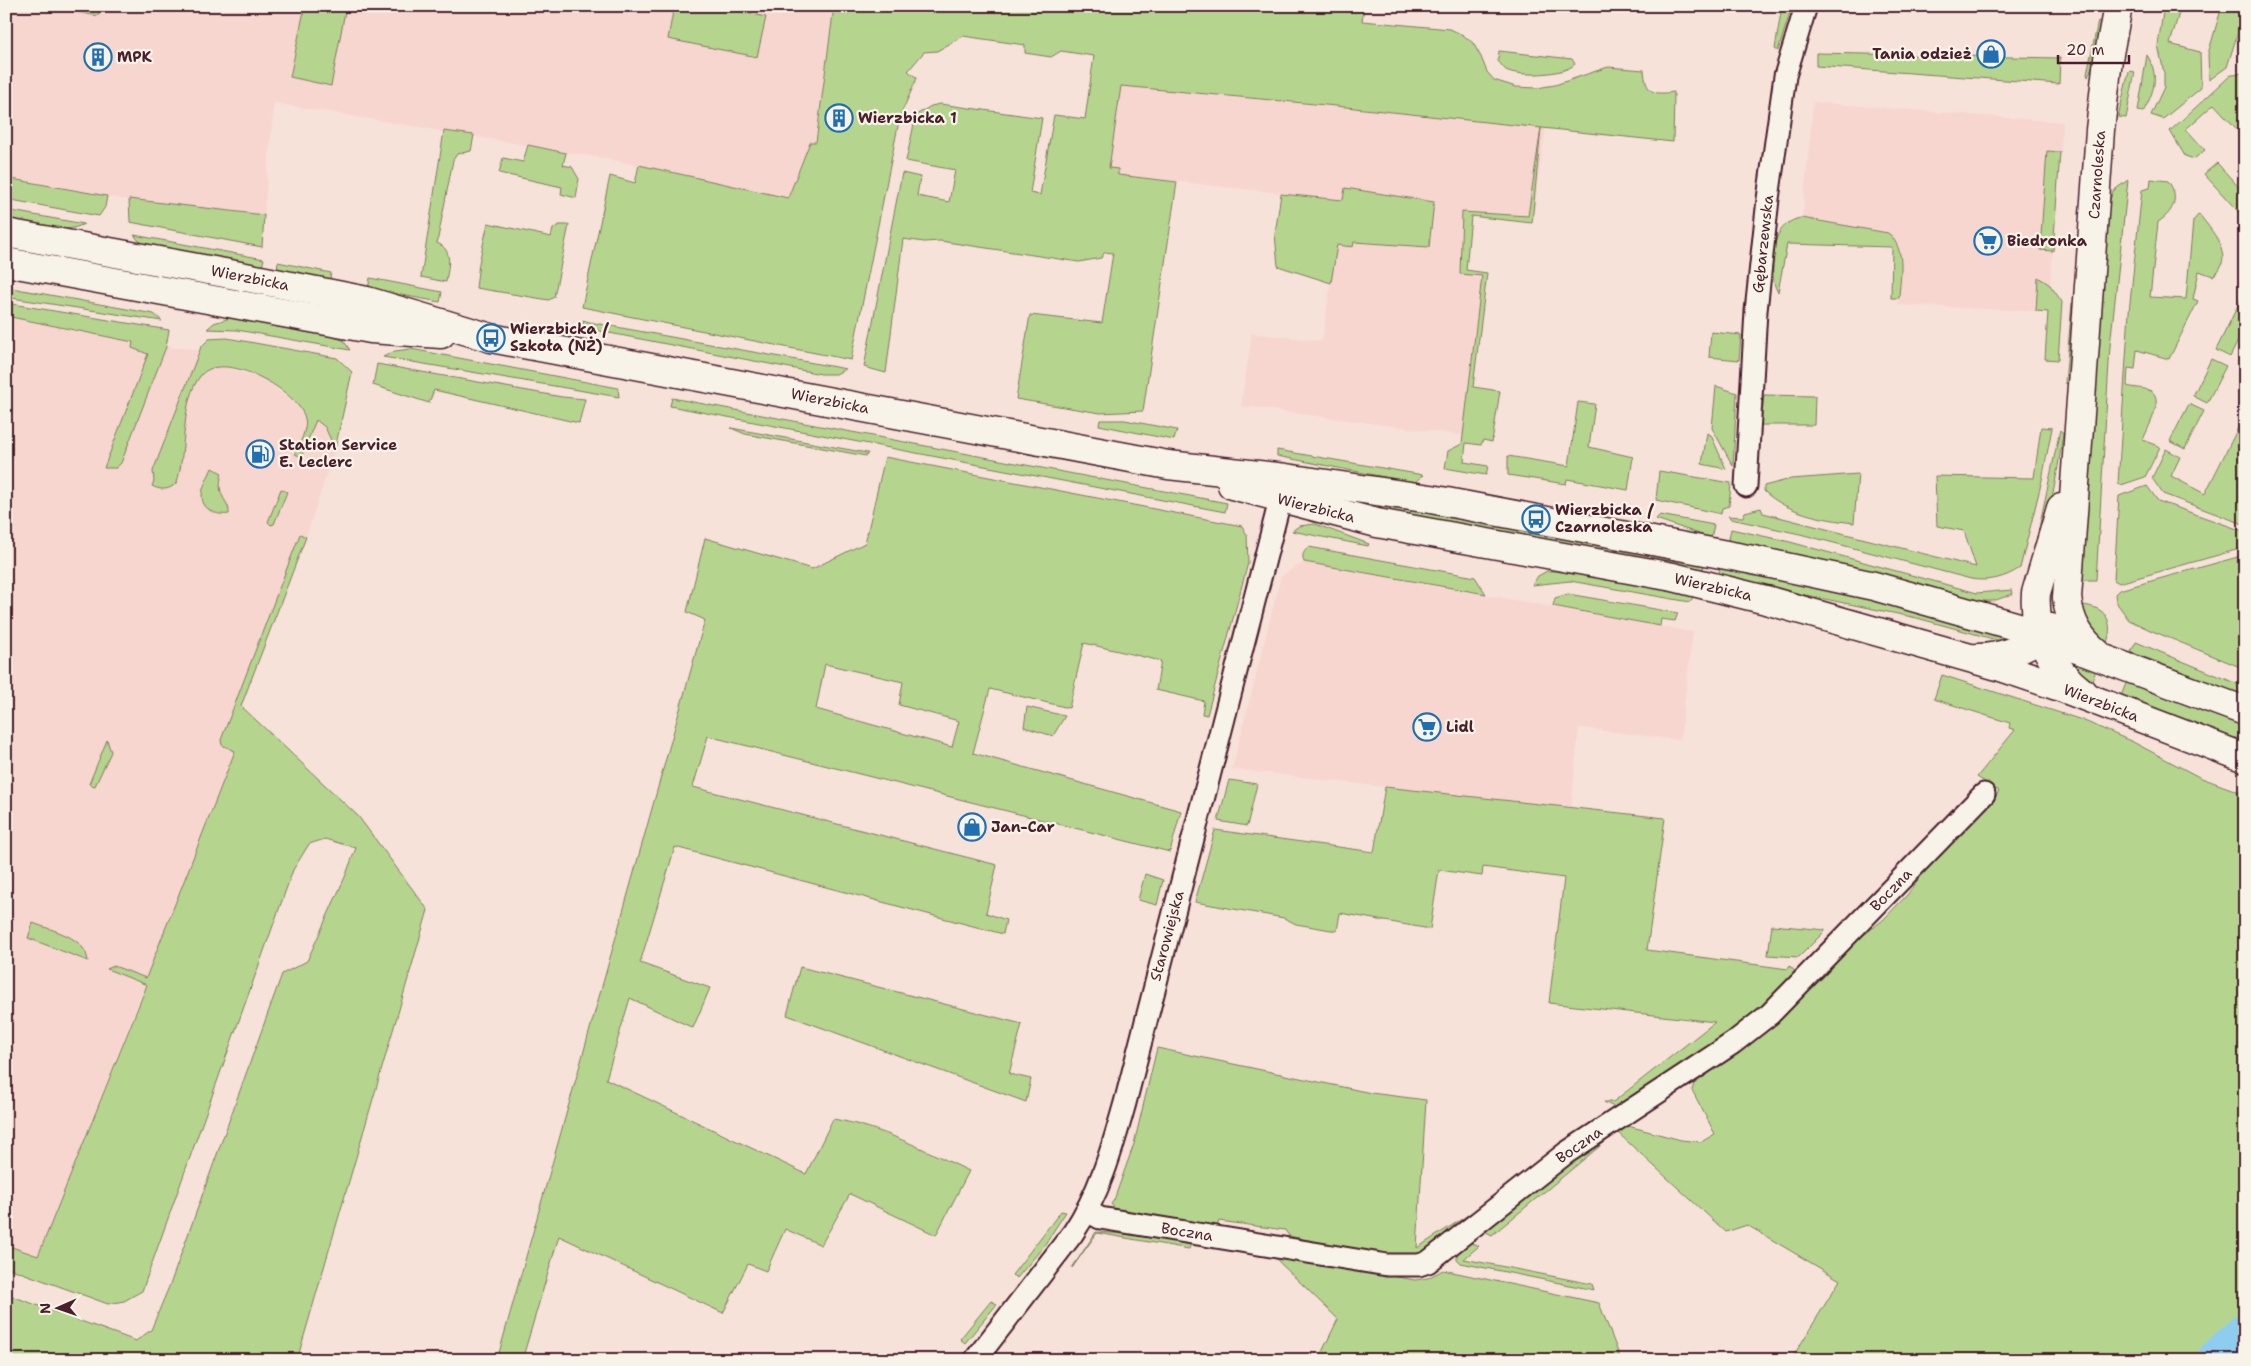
<svg xmlns="http://www.w3.org/2000/svg" width="2251" height="1366" font-family="'Shantell Sans',sans-serif">
<style>
.built{fill:#f7d6d0}
.green{fill:#b5d58f;stroke:#807a5d;fill-rule:evenodd}
.lines{fill:none;stroke-linecap:round;stroke-linejoin:round}
.river{stroke:#8fcdf0;stroke-width:42}
.street-casing{stroke:#4a1f2b;stroke-width:25}
.secondary-casing{stroke:#4a1f2b;stroke-width:31}
.street{stroke:#f7f3e8;stroke-width:21}
.secondary{stroke:#f7f3e8;stroke-width:28}
.labels{text-anchor:middle;dominant-baseline:central;stroke-width:4.5;stroke-linejoin:round;paint-order:stroke}
.poi-label{font-size:15px;font-weight:bold;fill:#4a1f2b;stroke:#f7f3e8;text-anchor:start}
.street-label{font-size:15px;fill:#4a1f2b;stroke:#f7f3e8}
</style>
<rect width="100%" height="100%" fill="#f7e2da"/>
<filter id="ink" filterUnits="userSpaceOnUse"><feTurbulence type="fractalNoise" baseFrequency=".02" numOctaves="2"/><feDisplacementMap in="SourceGraphic" scale="10" xChannelSelector="R" yChannelSelector="G"/><feConvolveMatrix kernelMatrix="1 2 1 2 8 2 1 2 1" color-interpolation-filters="sRGB"/></filter>
<g filter="url(#ink)">
<g class="built">
<path d="M6 6H834L815 142H810L788 198 608 159 274 103 264 215 122 199 6 178Z"/>
<path d="M1121 86 1546 127 1532 223 1471 216 1466 270 1487 273 1467 436 1241 406 1252 333 1322 341 1343 200 1108 174Z"/>
<path d="M1813 102 2063 122 2048 312 1898 305 1901 252 1894 239 1888 233 1802 218Z"/>
<path d="M6 316 133 342 148 353 166 347 195 349 220 366 264 378 325 427 335 449 306 537 241 706 252 716 38 1256 6 1245Z"/>
<path d="M1304 562 1693 632 1680 740 1579 728 1571 809 1232 769 1281 576Z"/>
</g>
<g class="green">
<path d="M61 6H100L98 16 60 9Z"/>
<path d="M305 6H346L331 86 290 77Z"/>
<path d="M674 6H714L766 17 757 57 668 39Z"/>
<path d="M834 6H1364L1362 21 1450 29 1463 35 1473 43 1481 57 1487 72 1494 80 1516 87 1537 88 1555 85 1608 67 1644 70C1646 93 1652 95 1674 92L1673 142 1336 106 1121 86 1109 168 1118 169V175L1177 182 1143 411 1100 413 1016 399 1030 315 1102 323 1113 253 1105 252 1101 258 1079 262 940 241 924 242 903 239 886 373 864 367 902 173 920 177 917 196 949 202 955 170 906 161 916 115 931 106 940 104 1042 118 1030 193 1040 195 1054 115 1085 119 1094 56 1061 51 1051 57 1025 53V45L963 36 937 51 924 52 908 71 917 78 900 116 851 360 582 307 610 176 635 183 639 165 788 198 810 142H816Z"/>
<path d="M1782 6H1792L1778 51 1775 49Z"/>
<path d="M2164 6H2181L2170 44 2200 52 2201 88 2163 119 2151 115 2164 87V73L2158 45Z"/>
<path d="M2222 6H2245V10L2227 67 2209 80 2208 54Z"/>
<path d="M2098 21 2101 22 2093 64 2088 77 2087 74Z"/>
<path d="M1499 51 1572 59 1575 64C1565 75 1519 77 1506 70 1503 68 1501 64 1498 61Z"/>
<path d="M1816 53 2060 58 2059 84 1816 66Z"/>
<path d="M2147 55C2160 76 2154 92 2143 112L2138 111Z"/>
<path d="M2129 71 2135 72 2126 118 2118 117Z"/>
<path d="M2245 73V138L2214 104 2186 129 2205 150 2194 159 2185 156 2170 131 2232 74Z"/>
<path d="M1541 128 1532 223 1471 216 1466 270 1487 273 1473 387 1500 391 1492 442 1483 440 1481 445 1466 443 1464 462 1488 466 1486 475 1445 468 1448 451 1462 444 1482 276 1460 274 1462 212 1528 216Z"/>
<path d="M444 131 474 135 471 151 457 154 453 160 437 243C454 250 448 267 446 282L421 277Z"/>
<path d="M528 145 566 153 563 165 572 167 579 179 576 198 561 194 562 187 499 173 503 158 523 162Z"/>
<path d="M2047 151 2060 152 2053 251 2040 250Z"/>
<path d="M2217 163 2245 194 2244 218 2204 174Z"/>
<path d="M6 178 107 196 105 207 99 216 6 199Z"/>
<path d="M2151 179 2168 181C2180 197 2174 212 2158 222L2150 297 2186 299 2193 221 2199 214C2211 230 2237 257 2213 276L2199 271 2193 299 2198 301 2169 359 2137 350 2135 369 2128 368 2127 386C2134 388 2145 388 2151 391 2165 399 2147 429 2143 440L2160 447 2145 477 2121 485 2118 484 2129 312 2142 190 2150 188Z"/>
<path d="M2128 180 2110 346 2096 580H2081L2109 203 2113 191Z"/>
<path d="M1345 188 1434 202 1429 247 1354 242 1353 247 1337 245 1331 283 1278 266 1275 234 1281 194 1343 200Z"/>
<path d="M129 199 264 215 262 247 130 222Z"/>
<path d="M6 210 84 224C61 236 31 224 6 220Z"/>
<path d="M1802 218 1888 233C1907 250 1900 275 1899 298H1891L1892 247 1787 244 1778 292C1770 283 1772 246 1778 235 1782 226 1793 218 1802 218Z"/>
<path d="M488 223 551 237 553 229 559 225H569L554 297 549 300 476 288 479 263Z"/>
<path d="M134 235 264 259 262 267 154 247 139 241Z"/>
<path d="M278 262 331 273 330 280 277 270Z"/>
<path d="M2038 277 2050 285 2062 302 2058 360 2045 359 2048 312 2036 311Z"/>
<path d="M370 278 442 292 440 302 368 289Z"/>
<path d="M6 287 154 314 162 321 12 298 6 296Z"/>
<path d="M2245 291V340L2240 337 2230 357 2216 350Z"/>
<path d="M6 303 169 330 166 347 121 463 116 468H104L148 354 132 348 133 342 6 316Z"/>
<path d="M2072 303H2075L2069 384 2065 383Z"/>
<path d="M230 318 333 337 343 340 350 350 237 330 207 329 214 323Z"/>
<path d="M583 320 589 322 846 369 836 374H821L589 329 583 328Z"/>
<path d="M1711 332 1741 335 1739 360 1709 357Z"/>
<path d="M227 338 337 358 352 372 335 449 325 427 316 420 301 457 295 454C299 444 308 429 305 418 298 391 224 349 201 375 180 400 187 450 177 482 171 490 161 491 152 486L154 481 153 471 201 347 209 339Z"/>
<path d="M411 349 618 388 619 397 383 357 395 351Z"/>
<path d="M2211 359 2226 366 2207 403 2193 396Z"/>
<path d="M377 364 562 397 585 399 579 423 434 390 429 403 373 385Z"/>
<path d="M1716 386 1737 393 1733 466 1712 428Z"/>
<path d="M1764 395 1815 396 1814 425H1761Z"/>
<path d="M672 398 1227 503 1225 512 670 406Z"/>
<path d="M1578 402 1595 404 1589 447 1633 457 1628 490 1567 479 1566 484 1508 475V456L1569 466Z"/>
<path d="M2189 404 2204 411 2185 449 2170 441Z"/>
<path d="M2245 414V522L2243 524 2163 494 2152 478 2166 449 2180 457 2171 476 2205 494Z"/>
<path d="M1100 420H1125L1177 430 1174 440 1099 425Z"/>
<path d="M2041 427 2052 428 2042 480 2020 568C2005 578 1988 582 1971 579L1800 534 1731 519 1728 516 1743 517 1745 512 1761 508 1763 513 1976 567 1964 531 1937 526 1935 476 2034 478Z"/>
<path d="M731 428 867 453H868L866 456 745 434Z"/>
<path d="M2060 430 2063 433C2057 477 2049 524 2031 565Z"/>
<path d="M1707 433 1711 435 1726 469 1702 464Z"/>
<path d="M1277 450 1423 475 1415 482 1405 481 1277 456Z"/>
<path d="M885 457 1242 526 1247 535 1248 563 1207 715 1202 714 1204 701 1156 690 1161 661 1084 643 1069 708 990 689 973 753 1181 811 1170 852 708 736 693 787 997 865 986 913 1006 920 1003 934 675 847 640 963 710 988 693 1028 630 998 606 1079 806 1174 833 1119C881 1127 925 1150 969 1171L936 1235 850 1194 821 1245 785 1229 766 1271 748 1264 723 1313 559 1236 522 1360H497L705 620 687 612 705 538 812 569 865 543ZM825 664 903 682 899 705 959 721 952 747 816 709Z"/>
<path d="M212 468 222 473C215 499 230 499 229 514 217 516 202 510 202 496 202 486 209 476 212 468Z"/>
<path d="M1659 471 1731 483 1729 506 1722 508 1721 514 1656 500Z"/>
<path d="M1858 474 1854 523C1822 519 1787 513 1764 491V486L1791 479Z"/>
<path d="M2147 486 2158 501 2243 531V548L2119 583 2114 580 2119 496Z"/>
<path d="M281 489 287 492 274 524 271 525 268 522Z"/>
<path d="M1322 494 1704 563 1703 570 1324 499Z"/>
<path d="M1660 515 1714 525 1711 538 1656 519Z"/>
<path d="M1315 524 1369 544 1368 546 1292 531 1299 526Z"/>
<path d="M1731 529 1790 542 1977 593 2012 590 2013 594 1993 601H1978L1728 543Z"/>
<path d="M300 534 306 537 241 706 358 816 428 910 297 1360H6V1294L136 1341 151 1330 171 1282 282 974 307 961 345 877 356 848 325 839 309 844 293 870 142 1291 124 1301 108 1304 6 1267V1245L38 1256 147 985 107 969 114 966 146 978 235 751 222 745 221 740Z"/>
<path d="M1309 547 1475 577 1486 594 1304 562C1301 555 1304 551 1309 547Z"/>
<path d="M2245 555V669L2150 630 2129 620 2116 602 2115 594 2119 590Z"/>
<path d="M1720 566 1826 588 2010 638 2004 642 1917 618 1786 591 1719 573Z"/>
<path d="M1547 571H1558L1663 588 1694 596 1690 602 1570 581 1532 585 1538 576Z"/>
<path d="M1568 594 1678 613 1675 621 1661 619 1660 626 1553 606 1555 598Z"/>
<path d="M2082 605C2106 607 2114 621 2107 643L2088 628Z"/>
<path d="M2136 642 2245 687V696L2131 652Z"/>
<path d="M2058 656 2097 667 2091 684Z"/>
<path d="M1942 675 2082 720 2133 742 2199 777 2245 794V1360H1791L1840 1280 1747 1225 1726 1232 1617 1132 1492 1235 1484 1231 1612 1129 1628 1126 1681 1140 1701 1142 1715 1134 1692 1090 1694 1084 1730 1057 1837 956 1883 920 1908 894 1921 875 1993 802 1999 791 1977 777 2015 730 2009 728 2010 723 1934 699Z"/>
<path d="M2128 678 2245 723V743L2121 696Z"/>
<path d="M1027 707 1065 716 1053 736 1024 727Z"/>
<path d="M107 740 111 752 95 786 89 784Z"/>
<path d="M1229 780 1257 784 1247 826 1218 821Z"/>
<path d="M1385 787 1665 818 1647 950 1788 969 1790 966 1799 976 1740 1030 1616 1108 1604 1102H1613L1715 1022 1549 1003 1564 878 1483 867 1482 876 1439 870 1430 929 1340 913 1337 931 1296 924 1284 918 1195 902 1215 830 1374 852Z"/>
<path d="M1145 874 1163 880 1157 905 1138 900Z"/>
<path d="M33 923C53 931 85 936 88 961L28 938Z"/>
<path d="M1772 925 1826 930 1799 957 1768 955Z"/>
<path d="M800 967 1022 1024 1009 1074 1031 1079 1026 1102 787 1015Z"/>
<path d="M1157 1048 1371 1093 1426 1100 1417 1248 1482 1206 1422 1254 1409 1257 1378 1255 1289 1236 1285 1230 1219 1221 1216 1229 1117 1211 1111 1204 1114 1200 1134 1144Z"/>
<path d="M1061 1211 1066 1212 1043 1247 1017 1278 1012 1275Z"/>
<path d="M1096 1232 1171 1237 1192 1241 1189 1249 1097 1233 1072 1268Z"/>
<path d="M1471 1243 1479 1246 1464 1259 1592 1284 1594 1290 1461 1263 1457 1259C1456 1250 1464 1247 1471 1243Z"/>
<path d="M1274 1257 1415 1280 1428 1278 1443 1270 1599 1303 1621 1360H1323L1319 1358 1338 1319Z"/>
<path d="M991 1301 997 1304 965 1343 960 1339Z"/>
</g>
<g class="lines">
<path class="river" d="M2218 1360 2245 1335"/>
<g class="street-casing">
<g id="street">
<path d="M1746 486 1756 311 1768 199 1785 76 1806 6"/>
<path d="M1087 1211 1100 1218 1387 1265H1419L1428 1262 1566 1153 1733 1043 1770 1014 1984 794"/>
<path d="M975 1360 1073 1233C1100 1193 1112 1149 1125 1103L1284 485"/>
</g>
</g>
<g class="secondary-casing">
<g id="secondary">
<path d="M6 233 230 274 367 301 491 338 1168 465 1286 478 1431 499 1753 560 1874 586 2015 626 2245 711"/>
<path d="M6 262 371 329 441 334"/>
<path d="M1232 485 1377 523 1673 577 1766 600 1998 666 2060 687 2245 758"/>
<path d="M2061 508 2036 593C2033 631 2052 670 2082 692"/>
<path d="M2098 654C2079 638 2070 623 2067 598L2100 130 2108 59 2118 6"/>
<path d="M1977 658C2006 658 2030 646 2051 628"/>
</g>
</g>
<use href="#street" class="street"/>
<use href="#secondary" class="secondary"/>
</g>
</g>
<defs>
<g id="shop-ring" transform="scale(1.4375)"><circle r="9.5" fill="#f7f3e8" stroke="#1f6fb2" stroke-width="1.5"/><path d="M-5-2.5h2.3a2.7 3.5 0 0 1 5.4 0H5L5.5 6h-11ZM-1.5-2.5h3a1.5 2.3 0 0 0-3 0Z" fill="#1f6fb2"/></g>
<g id="building-ring" transform="scale(1.4375)"><circle r="9.5" fill="#f7f3e8" stroke="#1f6fb2" stroke-width="1.5"/><path d="M-4-6H4V6H1V3H-1V6H-4ZM-2.5-4.3h1.7v1.8h-1.7ZM.8-4.3h1.7v1.8H.8ZM-2.5-1h1.7V.8h-1.7ZM.8-1h1.7V.8H.8Z" fill="#1f6fb2"/></g>
<g id="supermarket-ring" transform="scale(1.4375)"><circle r="9.5" fill="#f7f3e8" stroke="#1f6fb2" stroke-width="1.5"/><path d="M-6-5.5h2.5l.6 2H6L4.5 2H-2.5L-4.4-4H-6ZM-1.5 3.2a1.3 1.3 0 1 0 .1 0ZM3 3.2a1.3 1.3 0 1 0 .1 0Z" fill="#1f6fb2"/></g>
<g id="bus-ring" transform="scale(1.4375)"><circle r="9.5" fill="#f7f3e8" stroke="#1f6fb2" stroke-width="1.5"/><path d="M-5-6H5V4H4V6H2V4H-2V6H-4V4H-5ZM-3.5-4V0h7V-4ZM-3.5 1.2v1.5H-2V1.2ZM2 1.2v1.5H3.5V1.2Z" fill="#1f6fb2"/></g>
<g id="fuel-ring" transform="scale(1.4375)"><circle r="9.5" fill="#f7f3e8" stroke="#1f6fb2" stroke-width="1.5"/><path d="M-5.5-6h7V0h2V4h1.3V-2.5L3-4.5l.8-.8L6-3V5H2.5V1h-1V6h-7ZM-4.2-4.7v3.2H.2V-4.7Z" fill="#1f6fb2"/></g>
</defs>
<g fill-rule="evenodd">
<use href="#shop-ring" x="1991" y="54"/>
<use href="#building-ring" x="98" y="57"/>
<use href="#building-ring" x="839" y="118"/>
<use href="#supermarket-ring" x="1988" y="241"/>
<use href="#bus-ring" x="491" y="338"/>
<use href="#fuel-ring" x="260" y="454"/>
<use href="#bus-ring" x="1536" y="519"/>
<use href="#supermarket-ring" x="1427" y="727"/>
<use href="#shop-ring" x="972" y="827"/>
</g>
<g class="labels">
<g class="poi-label">
<text x="1972" y="54" text-anchor="end">Tania odzież</text>
<text x="117" y="57">MPK</text>
<text x="858" y="118">Wierzbicka 1</text>
<text x="2007" y="241">Biedronka</text>
<text x="510" y="329">Wierzbicka /<tspan x="510" dy="17">Szkoła (NŻ)</tspan></text>
<text x="279" y="445">Station Service<tspan x="279" dy="17">E. Leclerc</tspan></text>
<text x="1555" y="510">Wierzbicka /<tspan x="1555" dy="17">Czarnoleska</tspan></text>
<text x="1446" y="727">Lidl</text>
<text x="991" y="827">Jan-Car</text>
</g>
<g class="street-label">
<text transform="translate(2097 175) rotate(-86)">Czarnoleska</text>
<text transform="translate(1763 244) rotate(-84)">Gębarzewska</text>
<text transform="translate(250 278) rotate(11)">Wierzbicka</text>
<text transform="translate(830 401) rotate(11)">Wierzbicka</text>
<text transform="translate(1316 508) rotate(14)">Wierzbicka</text>
<text transform="translate(1713 587) rotate(13)">Wierzbicka</text>
<text transform="translate(2101 703) rotate(21)">Wierzbicka</text>
<text transform="translate(1891 890) rotate(-46)">Boczna</text>
<text transform="translate(1167 936) rotate(-75)">Starowiejska</text>
<text transform="translate(1579 1145) rotate(-35)">Boczna</text>
<text transform="translate(1187 1232) rotate(9)">Boczna</text>
</g>
</g>
<rect width="2251" height="1366" fill="none" stroke="#f7f3e8" stroke-width="25"/>
<rect x="12" y="12" width="2226" height="1341" fill="none" stroke="#4a1f2b" stroke-width="2" filter="url(#ink)"/>
<g transform="translate(58 1308) rotate(268)" stroke="#f7f3e8" stroke-width="4" paint-order="stroke">
<path d="M0-4L9 19L0 12L-9 19Z" fill="#4a1f2b"/>
<text y="-8" font-size="14" font-weight="bold" text-anchor="middle" fill="#4a1f2b">N</text>
</g>
<path d="M2058 55v8h71v-8" fill="none" stroke="#4a1f2b" stroke-width="2.5"/>
<text x="2066" y="55" font-size="15" fill="#4a1f2b" stroke="#f7f3e8" stroke-width="4" paint-order="stroke">20 m</text>
</svg>
